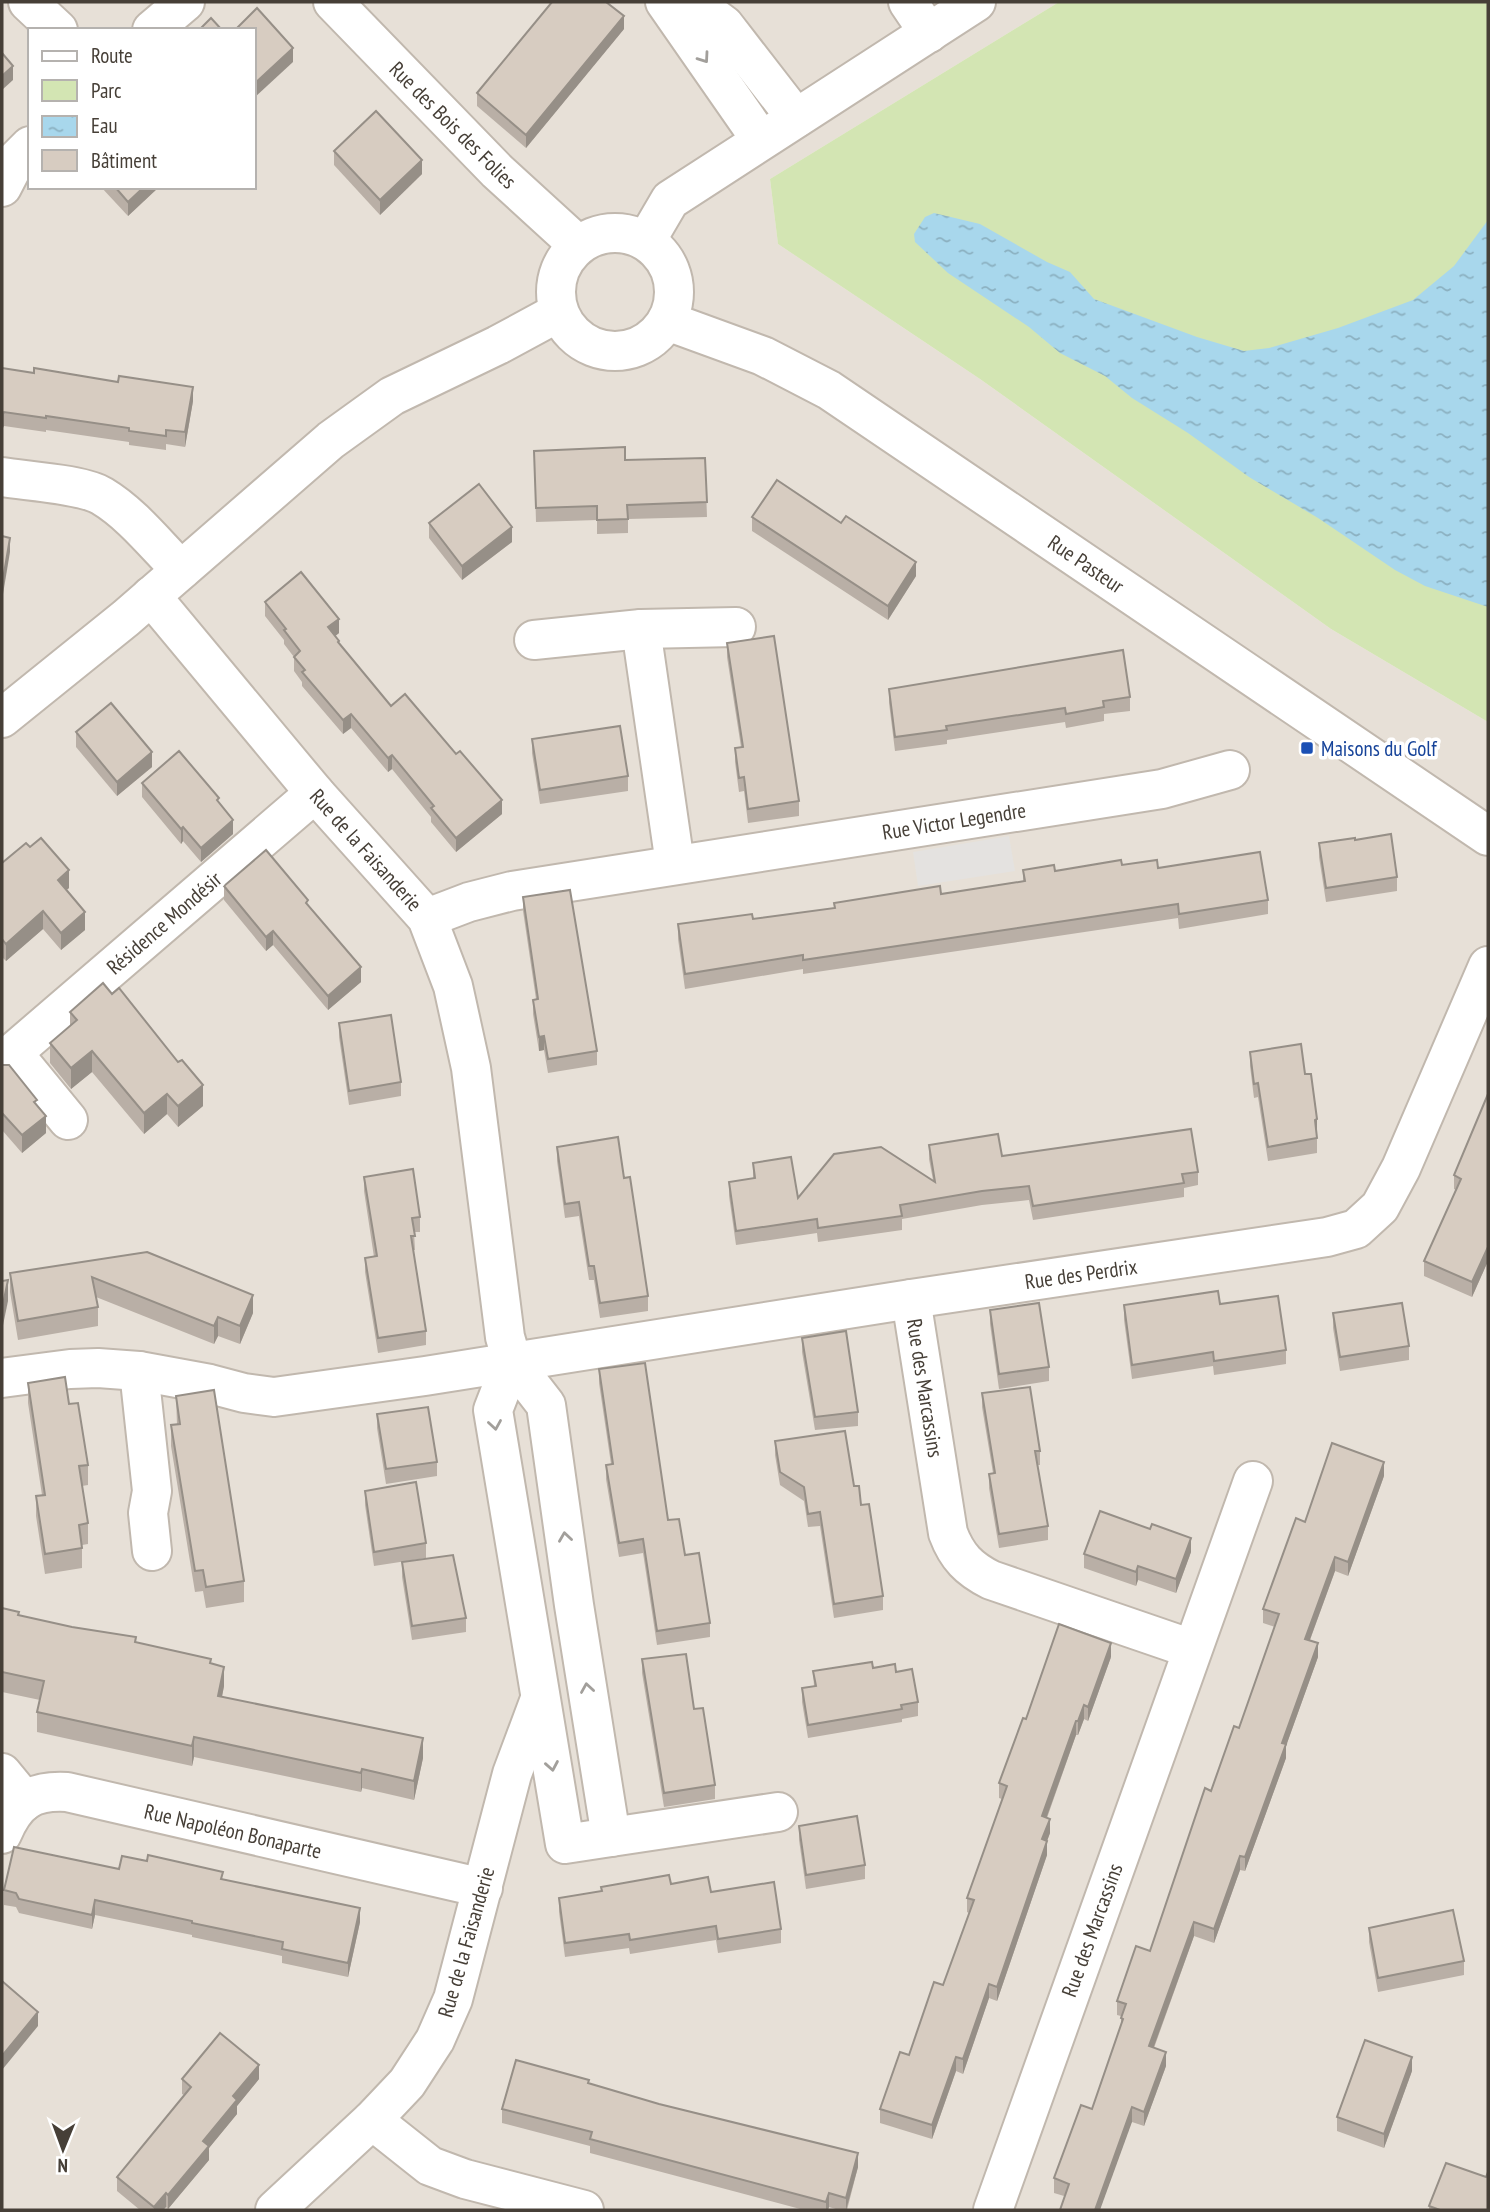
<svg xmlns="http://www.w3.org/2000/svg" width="1490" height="2212" font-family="'PT Sans Narrow',sans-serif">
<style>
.residential{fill:#e7e0d7;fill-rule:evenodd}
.green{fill:#d3e5b3}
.parking{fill:#e4e2e0}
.water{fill:url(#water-ripples)}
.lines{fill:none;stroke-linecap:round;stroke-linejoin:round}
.minor-casing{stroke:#c1b8ae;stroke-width:42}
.minor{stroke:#fff;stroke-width:38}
.wall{fill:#b9afa6}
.shaded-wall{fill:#968f87}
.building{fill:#d7ccc1;stroke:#968f87;stroke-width:2}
.oneway{stroke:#a29f9b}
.transit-dot{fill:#1a4fb4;stroke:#fff;stroke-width:2.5}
.labels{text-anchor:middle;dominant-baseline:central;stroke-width:7;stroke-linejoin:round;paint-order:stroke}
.street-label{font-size:21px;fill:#463f37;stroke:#fff}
.transit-label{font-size:21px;fill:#164399;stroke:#fff;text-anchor:start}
</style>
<defs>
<pattern id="water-ripples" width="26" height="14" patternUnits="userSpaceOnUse" patternTransform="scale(1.75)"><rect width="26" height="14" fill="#a8d7ec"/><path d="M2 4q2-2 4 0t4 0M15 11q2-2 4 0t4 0" fill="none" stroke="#8bb0c0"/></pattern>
</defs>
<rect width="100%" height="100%" fill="#f3efe8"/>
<path class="residential" d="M2 2H1059L770 179 778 244 980 379 1331 629 1488 722V2210H2ZM30 30H254V187H30Z"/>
<path class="green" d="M1059 2H1488V722L1331 629 980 379 778 244 770 179Z"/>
<path class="parking" d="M1009 836 1015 871 918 886 913 852Z"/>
<path class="water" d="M934 213 980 224 1047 262 1070 272 1094 299 1197 337 1244 351 1269 348 1338 328 1413 300 1454 266 1488 220V607L1425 586 1395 570 1318 518 1249 477 1188 433 1132 398 1105 376 1060 353 1029 327 948 273 915 242 914 234 925 217Z"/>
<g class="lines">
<g class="minor-casing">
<g id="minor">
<path d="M28 2 58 30"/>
<path d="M333 2 497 171 578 245"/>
<path d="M665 2 761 140"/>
<path d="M693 2 724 25 796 118"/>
<path d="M908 2 929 33"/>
<path d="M152 30 185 2"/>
<path d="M2 187 16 160 30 146"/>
<circle cx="615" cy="292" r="59"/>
<path d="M646 241 670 200 976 2"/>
<path d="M667 321 763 356 829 390 1488 836"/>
<path d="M2 477C27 481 82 484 102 496 132 514 156 545 181 570"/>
<path d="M151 596 315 793 427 918 453 986 471 1068 505 1337 512 1361 546 1405 574 1605 611 1837 565 1844 493 1410 512 1361"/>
<path d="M641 629 675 864"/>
<path d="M534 640 641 629 736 627"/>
<path d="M2 718 126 618 331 440 392 396 498 345 559 312"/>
<path d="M427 918 469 902 512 891 1162 789 1230 770"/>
<path d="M13 1053 68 1120"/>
<path d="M2 1062 315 793"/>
<path d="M911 1299 948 1533C957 1557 969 1569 991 1580L1192 1649"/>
<path d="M139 1371 152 1491 148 1513 152 1551"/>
<path d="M2 1378 70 1369 98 1368 139 1371 210 1384 244 1393 274 1397 425 1376 911 1299 1327 1237 1356 1229 1380 1207 1401 1168 1488 966"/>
<path d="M2 1773 25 1801"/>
<path d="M2 1834C16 1801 32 1790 67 1792L483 1888"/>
<path d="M611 1837 778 1812"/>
<path d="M372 2120 430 2166 465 2179 584 2210"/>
<path d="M275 2210 372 2120 407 2083 435 2040 453 1999 512 1774 540 1699"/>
<path d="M993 2210 1253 1481"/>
</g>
</g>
<use href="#minor" class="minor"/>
</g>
<g class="wall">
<path d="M624 29 526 148 477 106V93Z"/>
<path d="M334 151 422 174 380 215 334 165Z"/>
<path d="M101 187H159L128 216Z"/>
<path d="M2 368 193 401 185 447 166 444V450L129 445V442L46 430V432L4 426Z"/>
<path d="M534 451 625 460 705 458 707 517 628 519V533L597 534V520L536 522Z"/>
<path d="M752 517 916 576 888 620 752 531Z"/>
<path d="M429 523 512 542 462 580 429 538Z"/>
<path d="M265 602 339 633 335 636 339 645 391 706 502 814 456 852 431 822V817L392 769 388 772 351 728 343 734 302 686V682L294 671V657L284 644V640L265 616Z"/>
<path d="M727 643 799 801V816L748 823 744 791 739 792 735 762V748L741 747 727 657Z"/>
<path d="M889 689 1130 697V711L1104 714V721L1066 728 1065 722 947 740V744L895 751 889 703Z"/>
<path d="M76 732 152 767 117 796 76 747Z"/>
<path d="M532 739 628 776V791L540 804 532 753Z"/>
<path d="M142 783 233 834 201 862 183 841 181 844 142 797Z"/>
<path d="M1355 840 1397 877V891L1326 902 1319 857V843Z"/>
<path d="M2 863 69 888 66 890 85 930 61 950 43 929 6 961 2 957Z"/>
<path d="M1122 865 1158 868 1268 900V914L1179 929 1178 918 803 974V969L685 989 678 939V924L753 919 834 908V903L941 894 1023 882V870L1055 871Z"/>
<path d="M224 886 308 906 361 982 328 1010 273 945 266 951 224 900Z"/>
<path d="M523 897 597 1051V1065L548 1073 544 1050 539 1051 533 1014V1000L536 999 523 911Z"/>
<path d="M70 1012 203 1106 178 1127 167 1114 144 1134 92 1072 71 1089 50 1063V1043L70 1026Z"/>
<path d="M339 1023 401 1082V1096L349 1105 339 1037Z"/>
<path d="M1250 1052 1317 1133V1153L1268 1161 1258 1097 1254 1098 1250 1066Z"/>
<path d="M2 1065 37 1105 46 1133 22 1153 2 1130Z"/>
<path d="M1488 1094V1261L1472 1297 1424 1276V1261L1456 1190 1454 1189V1175Z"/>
<path d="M929 1145 1002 1156 1198 1172V1185L1184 1188V1197L1033 1220 1029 1200 982 1205 902 1219V1230L818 1242 817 1233 736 1245 729 1196V1182L753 1178V1163L798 1198 933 1180 929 1159Z"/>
<path d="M557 1147 624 1178 648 1296V1311L600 1318 594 1280H589L579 1216 565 1218 557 1161Z"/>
<path d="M364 1177 420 1217V1232H414L415 1250H413L426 1331V1345L378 1353 365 1272V1258L374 1257 364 1191Z"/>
<path d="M147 1252 253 1313 240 1344 218 1336 214 1344 96 1297 98 1307V1326L18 1340 10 1292V1273Z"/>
<path d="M1220 1304 1286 1350V1364L1214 1375 1213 1366 1132 1379 1124 1320V1305Z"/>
<path d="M990 1310 1049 1367V1381L999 1389 990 1324Z"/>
<path d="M1333 1313 1409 1346V1360L1340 1371 1333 1328Z"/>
<path d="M802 1338 858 1412V1426L815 1430 802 1352Z"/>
<path d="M599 1369 668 1520 685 1555 710 1623V1637L657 1645 643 1553 619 1557 606 1479V1465L611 1464 599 1383Z"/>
<path d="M28 1383 69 1404 88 1465V1485L82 1486 88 1523V1544L82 1545V1568L45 1574 36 1516V1496L42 1495 28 1403Z"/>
<path d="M982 1393 1040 1451V1465H1037L1048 1526V1540L999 1548 989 1488V1474L993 1473 982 1407Z"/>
<path d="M176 1396 244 1581V1602L206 1608 203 1591 195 1592 171 1446V1425H177Z"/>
<path d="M377 1414 437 1462V1476L386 1484 377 1428Z"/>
<path d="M775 1441 854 1486 861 1505 883 1596V1610L834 1618 820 1526 808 1527 804 1501 780 1485 775 1455Z"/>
<path d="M1384 1476 1348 1576 1335 1571 1310 1640 1318 1657 1286 1746V1758L1245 1871 1240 1870 1214 1943 1194 1936 1154 2048 1166 2066 1144 2126 1132 2122 1064 2196 1054 2193V2178L1092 2109 1121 2026V2016L1117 2015V2001L1150 1951 1211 1791 1239 1728 1275 1627 1263 1623V1609L1305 1522Z"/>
<path d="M365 1491 426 1543V1558L374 1566 365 1505Z"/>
<path d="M1191 1552 1176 1593 1138 1580 1136 1586 1084 1568V1554Z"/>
<path d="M402 1562 466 1618V1632L412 1640 402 1577Z"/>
<path d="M2 1608 19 1615 136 1642 211 1663 224 1686 222 1697 423 1758 414 1800 362 1788 361 1792 194 1757 192 1766 37 1732V1712L40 1700 2 1692Z"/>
<path d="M1111 1657 1088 1721 1084 1719 1078 1735H1076L1047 1818 1050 1833 1047 1841V1855L997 2001 989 1998 963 2074 956 2071 932 2139 880 2123V2109L909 2055 943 1985 969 1913 967 1912V1898L1002 1799 999 1798V1783Z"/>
<path d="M642 1659 694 1709 715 1785V1799L664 1807 642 1673Z"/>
<path d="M873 1668 896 1672 918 1702V1716L902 1719V1722L808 1738 802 1702V1688L814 1686 813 1671Z"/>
<path d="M799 1826 865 1865V1879L806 1889 799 1840Z"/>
<path d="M119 1869 223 1879 360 1922 348 1977 282 1963V1956L192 1937V1935L95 1915 92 1929 19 1913 16 1907 4 1905V1890Z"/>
<path d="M671 1884 711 1892 781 1929V1943L718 1953 716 1940 630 1954 629 1948 565 1957 559 1912V1898L601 1891V1887Z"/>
<path d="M1369 1928 1464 1961V1975L1378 1992 1369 1942Z"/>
<path d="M1412 2071 1384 2148 1337 2131V2117Z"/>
<path d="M182 2079H259L237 2106V2114L209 2148V2160L168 2209 166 2207 163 2210H140L117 2191V2177L184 2095 182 2094Z"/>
<path d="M589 2084 858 2167 847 2210H839L829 2207 828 2210H804L590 2153V2146L502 2123V2109Z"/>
<path d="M1486 2177 1488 2210H1429V2206Z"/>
</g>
<g class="shaded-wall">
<path d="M624 16V29L526 148V135Z"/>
<path d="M293 48V62L254 98V84Z"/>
<path d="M13 66V80L2 90V76Z"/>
<path d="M422 160V174L380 215V200Z"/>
<path d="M144 187H159L128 216V202Z"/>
<path d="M193 387V401L185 447V432Z"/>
<path d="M4 412V426L2 430V416Z"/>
<path d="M512 527V542L462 580V566Z"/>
<path d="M10 538V552L2 600V585Z"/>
<path d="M916 562V576L888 620V606Z"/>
<path d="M339 619V633L328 642V627Z"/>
<path d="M351 714V728L343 734V720Z"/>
<path d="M152 752V767L117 796V782Z"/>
<path d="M392 755V769L388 772V758Z"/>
<path d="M502 800V814L456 852V838Z"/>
<path d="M233 820V834L201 862V848Z"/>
<path d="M183 827V841L181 844V829Z"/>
<path d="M69 870V888L58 897V880Z"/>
<path d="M43 911V929L6 961V944Z"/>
<path d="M85 912V930L61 950V933Z"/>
<path d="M273 931V945L266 951V937Z"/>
<path d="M361 967V982L328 1010V996Z"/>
<path d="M544 1036V1050L539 1051V1037Z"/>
<path d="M92 1051V1072L71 1089V1068Z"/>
<path d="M203 1085V1106L178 1127V1106Z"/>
<path d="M167 1094V1114L144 1134V1113Z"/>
<path d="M46 1116V1133L22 1153V1135Z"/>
<path d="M1317 1119V1133L1315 1134V1120Z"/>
<path d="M1488 1247V1261L1472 1297V1282Z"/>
<path d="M8 1280V1301L2 1330V1309Z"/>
<path d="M253 1295V1313L240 1344V1326Z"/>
<path d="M218 1317V1336L214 1344V1326Z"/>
<path d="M1384 1462V1476L1348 1576V1562Z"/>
<path d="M1191 1538V1552L1176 1593V1579Z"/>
<path d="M1335 1557V1571L1305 1653V1639Z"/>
<path d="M1138 1566V1580L1136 1586V1572Z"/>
<path d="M1111 1643V1657L1088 1721V1707Z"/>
<path d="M1318 1643V1657L1286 1746V1758L1245 1871V1857L1282 1743Z"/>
<path d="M224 1667V1686L218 1716V1696Z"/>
<path d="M1084 1705V1719L1078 1735V1721Z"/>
<path d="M1076 1721V1735L1042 1830V1816Z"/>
<path d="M194 1737V1757L192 1766V1746Z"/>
<path d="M423 1738V1758L414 1800V1781Z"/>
<path d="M362 1769V1788L361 1792V1773Z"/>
<path d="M1050 1819V1833L1047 1841V1855L997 2001V1987L1042 1839Z"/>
<path d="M1240 1856V1870L1214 1943V1929Z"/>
<path d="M95 1900V1915L92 1929V1915Z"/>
<path d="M360 1908V1922L348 1977V1963Z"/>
<path d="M1194 1922V1936L1149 2060V2046Z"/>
<path d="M989 1984V1998L963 2074V2059Z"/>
<path d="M38 2012V2026L2 2070V2056Z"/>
<path d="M1166 2052V2066L1144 2126V2112Z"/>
<path d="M956 2057V2071L932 2139V2125Z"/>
<path d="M1412 2057V2071L1384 2148V2134Z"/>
<path d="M259 2065V2079L237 2106V2114L209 2148V2160L168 2209V2195L203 2141 233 2096Z"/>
<path d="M1132 2107V2122L1100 2210H1095Z"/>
<path d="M858 2153V2167L846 2210V2198Z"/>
<path d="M166 2193V2207L163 2210H154V2207Z"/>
<path d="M829 2193V2207L828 2210H826V2202Z"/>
</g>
<g class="building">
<path d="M552 2H606L624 16 526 135 477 93Z"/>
<path d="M257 8 293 48 254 84V30H235Z"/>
<path d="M211 18 222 30H199Z"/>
<path d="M2 53 13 66 2 76Z"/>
<path d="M376 111 422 160 380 200 334 151Z"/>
<path d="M115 187H144L128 202Z"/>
<path d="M2 368 34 373V368L118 382 119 376 193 387 185 432 166 430V436L129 431V428L46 416V418L4 412 2 416Z"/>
<path d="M625 447V460L705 458 707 502 627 505 628 519 597 520V506L536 508 534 451Z"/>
<path d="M777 480 841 523 846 516 916 562 888 606 752 517Z"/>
<path d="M479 484 512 527 462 566 429 523Z"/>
<path d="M2 536 10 538 2 585Z"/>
<path d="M301 572 339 619 328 627 339 641 338 642 391 706 405 694 456 754 460 751 502 800 456 838 431 808 434 806 392 755 388 758 351 714 343 720 302 672 305 670 294 657 300 651 284 630 286 629 265 602Z"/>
<path d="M774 636 799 801 748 809 744 777 739 778 735 748 743 747 727 643Z"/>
<path d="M1123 650 1130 697 1103 701 1104 707 1066 714 1065 708 946 726 947 730 895 737 889 689Z"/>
<path d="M111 703 152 752 117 782 76 732Z"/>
<path d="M620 726 628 776 540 790 532 739Z"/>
<path d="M179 751 219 798 217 800 233 820 201 848 183 827 181 829 142 783Z"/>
<path d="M1391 834 1397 877 1326 888 1319 843 1355 838V840Z"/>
<path d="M41 838 69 870 58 880 85 912 61 933 43 911 6 944 2 939V863L26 843 30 847Z"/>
<path d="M266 850 308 900 306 903 361 967 328 996 273 931 266 937 224 886Z"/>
<path d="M1260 852 1268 900 1179 914 1178 904 803 960V955L685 974 678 924 752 914 753 919 835 908 834 903 940 886 941 894 1025 881 1023 870 1054 865 1055 871 1121 860 1122 865 1157 860 1158 868Z"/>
<path d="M570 890 597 1051 548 1059 544 1036 539 1037 533 1000 538 999 523 897Z"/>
<path d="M103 983 112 994 119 988 178 1062 182 1060 203 1085 178 1106 167 1094 144 1113 92 1051 71 1068 50 1043 77 1020 70 1012Z"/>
<path d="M391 1015 401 1082 349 1091 339 1023Z"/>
<path d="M1301 1044 1305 1074H1311L1317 1119 1315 1120 1317 1138 1268 1147 1258 1083 1254 1084 1250 1052Z"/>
<path d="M2 1065H9L37 1100 34 1102 46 1116 22 1135 2 1113Z"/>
<path d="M1488 1094V1247L1472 1282 1424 1261 1461 1179 1454 1175Z"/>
<path d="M1191 1129 1198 1172 1182 1174 1184 1183 1033 1206 1029 1186 982 1191 900 1205 902 1216 818 1228 817 1219 736 1231 729 1182 755 1178 753 1163 791 1157 798 1198 834 1154 881 1147 935 1182 929 1145 998 1134 1002 1156Z"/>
<path d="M618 1137 624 1178 630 1177 648 1296 600 1303 594 1266H589L579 1202 565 1204 557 1147Z"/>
<path d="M413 1169 420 1217 412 1218 415 1236H411L426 1331 378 1338 365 1258 377 1256 364 1177Z"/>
<path d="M147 1252 253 1295 240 1326 218 1317 214 1326 92 1277 98 1307 18 1321 10 1273Z"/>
<path d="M8 1280 2 1309V1281Z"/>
<path d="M1218 1291 1220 1304 1278 1296 1286 1350 1214 1361 1213 1352 1132 1365 1124 1305Z"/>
<path d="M1039 1303 1049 1367 999 1374 990 1310Z"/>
<path d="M1402 1303 1409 1346 1340 1357 1333 1313Z"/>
<path d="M846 1331 858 1412 815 1417 802 1338Z"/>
<path d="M645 1363 668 1520 679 1519 685 1555 699 1553 710 1623 657 1631 643 1539 619 1543 606 1465 613 1464 599 1369Z"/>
<path d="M65 1377 69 1404 78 1403 88 1465 79 1466 88 1523 79 1525 82 1548 45 1554 36 1496 45 1495 28 1383Z"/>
<path d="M1030 1387 1040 1451H1035L1048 1526 999 1534 989 1474 995 1473 982 1393Z"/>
<path d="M214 1390 244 1581 206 1587 203 1570 195 1571 171 1425 180 1424 176 1396Z"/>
<path d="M428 1407 437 1462 386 1469 377 1414Z"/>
<path d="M845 1431 854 1486H859L861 1505 869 1504 883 1596 834 1604 820 1512 808 1514 804 1487 780 1472 775 1441Z"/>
<path d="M1332 1443 1384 1462 1348 1562 1335 1557 1305 1639 1318 1643 1282 1743 1286 1744 1245 1857 1240 1856 1214 1929 1194 1922 1149 2046 1166 2052 1144 2112 1132 2107 1095 2210H1060L1069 2184 1054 2178 1081 2105 1092 2109 1123 2019 1121 2018 1126 2004 1117 2001 1136 1946 1150 1951 1205 1788 1211 1791 1234 1726 1239 1728 1279 1614 1263 1609 1296 1518 1305 1522Z"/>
<path d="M416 1482 426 1543 374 1552 365 1491Z"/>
<path d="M1100 1511 1150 1529 1152 1524 1191 1538 1176 1579 1138 1566 1136 1572 1084 1554Z"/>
<path d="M453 1555 466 1618 412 1626 402 1562Z"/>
<path d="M2 1608 19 1612 18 1615 72 1627 136 1637 135 1642 211 1659 210 1663 224 1667 218 1696 423 1738 414 1781 362 1769 361 1773 194 1737 192 1746 37 1712 44 1681 2 1672Z"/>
<path d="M1059 1624 1111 1643 1088 1707 1084 1705 1078 1721H1076L1042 1816 1050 1819 1042 1839 1047 1841 997 1987 989 1984 963 2059 956 2057 932 2125 880 2109 900 2052 909 2055 934 1982 943 1985 974 1900 967 1898 1007 1786 999 1783 1023 1718 1026 1719Z"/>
<path d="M686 1654 694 1709 703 1708 715 1785 664 1793 642 1659Z"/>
<path d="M872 1662 873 1668 895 1664 896 1672 912 1669 918 1702 901 1705 902 1709 808 1725 802 1688 816 1686 813 1671Z"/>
<path d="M857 1816 865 1865 806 1875 799 1826Z"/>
<path d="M14 1847 119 1869 122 1856 147 1861 148 1855 223 1872 221 1879 360 1908 348 1963 282 1949 283 1942 192 1923V1921L95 1900 92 1915 19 1899 16 1893 4 1890Z"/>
<path d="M669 1875 671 1884 708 1877 711 1892 774 1882 781 1929 718 1939 716 1926 630 1940 629 1934 565 1943 559 1898 602 1891 601 1887Z"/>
<path d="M1453 1910 1464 1961 1378 1978 1369 1928Z"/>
<path d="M2 1981 38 2012 2 2056Z"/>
<path d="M220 2033 259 2065 233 2096 237 2100 203 2141 209 2146 168 2195 166 2193 154 2207 117 2177 191 2087 182 2079Z"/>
<path d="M1365 2040 1412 2057 1384 2134 1337 2117Z"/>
<path d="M516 2060 589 2080 588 2083 659 2104 858 2153 846 2198 829 2193 826 2202 590 2139 592 2132 502 2109Z"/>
<path d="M1446 2163 1486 2177 1488 2172V2210H1440L1429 2206Z"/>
</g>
<defs><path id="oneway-chevron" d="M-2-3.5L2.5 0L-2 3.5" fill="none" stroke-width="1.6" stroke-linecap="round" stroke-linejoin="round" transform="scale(1.75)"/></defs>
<g class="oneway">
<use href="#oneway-chevron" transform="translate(704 58) rotate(55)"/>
<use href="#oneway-chevron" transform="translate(495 1425) rotate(81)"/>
<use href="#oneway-chevron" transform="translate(565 1537) rotate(-98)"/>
<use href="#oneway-chevron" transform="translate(587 1688) rotate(-99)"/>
<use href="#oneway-chevron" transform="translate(552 1766) rotate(80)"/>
</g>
<rect class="transit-dot" x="1300" y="741" width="14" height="14" rx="3.5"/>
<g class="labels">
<g class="street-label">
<text transform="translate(453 125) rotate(45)">Rue des Bois des Folies</text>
<text transform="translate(1086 564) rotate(34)">Rue Pasteur</text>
<text transform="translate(954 821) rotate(-9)">Rue Victor Legendre</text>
<text transform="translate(366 850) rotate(48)">Rue de la Faisanderie</text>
<text transform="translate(164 923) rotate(-41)">Résidence Mondésir</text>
<text transform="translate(1081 1274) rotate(-8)">Rue des Perdrix</text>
<text transform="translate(925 1388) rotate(81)">Rue des Marcassins</text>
<text transform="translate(233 1831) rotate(13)">Rue Napoléon Bonaparte</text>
<text transform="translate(1092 1930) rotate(-70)">Rue des Marcassins</text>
<text transform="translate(466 1942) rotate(-74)">Rue de la Faisanderie</text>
</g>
<g class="transit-label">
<text x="1321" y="748">Maisons du Golf</text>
</g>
</g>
<rect width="1490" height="2212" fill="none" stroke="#463f37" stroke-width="7"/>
<rect x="28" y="28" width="228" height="161" fill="#ffffff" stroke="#b5b2af" stroke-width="2"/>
<rect x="42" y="51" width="35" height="10" fill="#ffffff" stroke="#b5b2af" stroke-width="2"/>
<text x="91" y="63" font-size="21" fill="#463f37">Route</text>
<rect x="42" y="80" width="35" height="21" fill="#d3e5b3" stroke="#b5b2af" stroke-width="2"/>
<text x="91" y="98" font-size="21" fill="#463f37">Parc</text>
<rect x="42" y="116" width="35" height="21" fill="url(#water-ripples)" stroke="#b5b2af" stroke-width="2"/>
<text x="91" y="133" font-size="21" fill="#463f37">Eau</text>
<rect x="42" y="150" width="35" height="21" fill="#d7ccc1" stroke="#b5b2af" stroke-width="2"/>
<text x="91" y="168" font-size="21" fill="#463f37">Bâtiment</text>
<g transform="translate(63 2149) rotate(181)" stroke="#ffffff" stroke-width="5" paint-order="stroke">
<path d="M0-5L12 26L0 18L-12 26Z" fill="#463f37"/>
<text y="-10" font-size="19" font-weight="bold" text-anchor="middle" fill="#463f37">N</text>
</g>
</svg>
